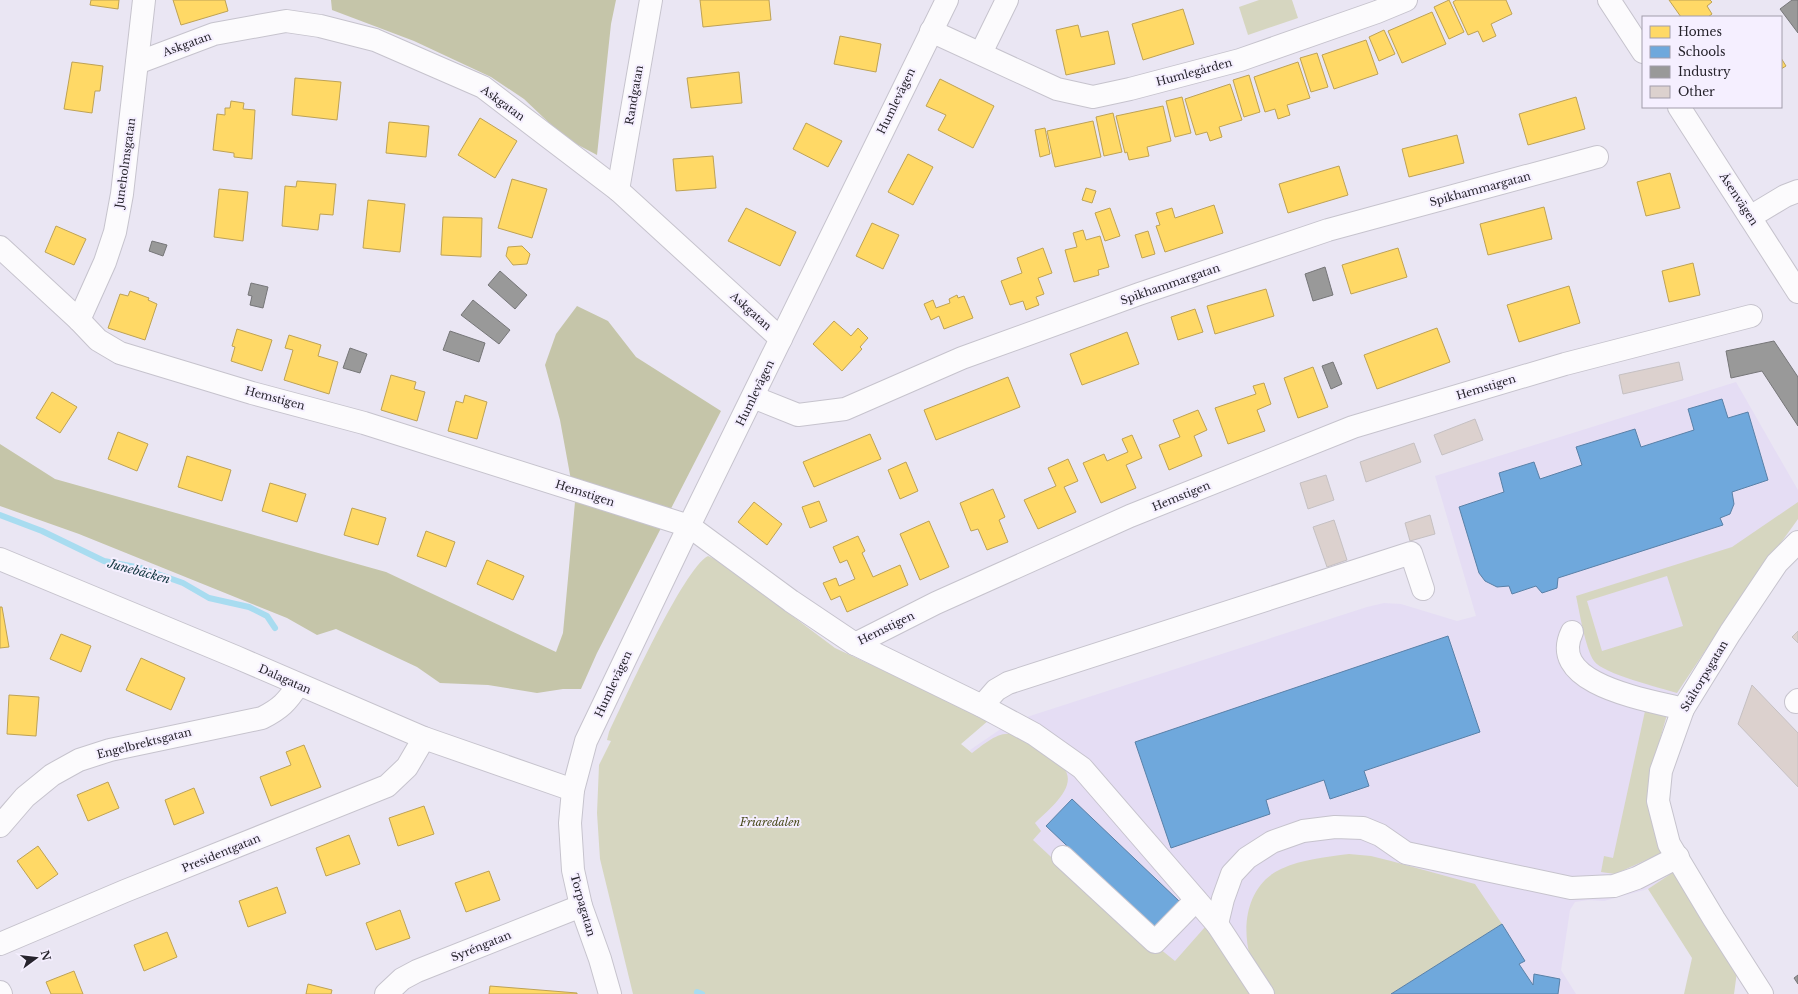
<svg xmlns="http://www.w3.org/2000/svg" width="1798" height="994" font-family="'Libre Baskerville',serif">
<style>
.built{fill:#e5ddf4}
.green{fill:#d6d6c0;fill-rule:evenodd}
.forest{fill:#c5c5a9}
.homes{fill:#ffd966;stroke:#bea255}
.schools{fill:#6fa8dc;stroke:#5980a7}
.industry{fill:#999;stroke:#767678}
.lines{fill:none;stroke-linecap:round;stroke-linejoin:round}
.stream{stroke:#a8dcf0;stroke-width:6}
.building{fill:#dcd1ce;stroke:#c5c0c2}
.minor-casing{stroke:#c6c3cd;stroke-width:24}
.minor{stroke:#fcfbfd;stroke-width:22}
.labels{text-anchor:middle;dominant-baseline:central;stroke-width:4;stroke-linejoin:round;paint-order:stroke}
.street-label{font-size:11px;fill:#26232c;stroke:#f5efff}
.park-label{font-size:11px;font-style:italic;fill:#48491a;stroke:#f5efff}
.water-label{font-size:12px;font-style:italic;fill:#133741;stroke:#f5efff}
</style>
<rect width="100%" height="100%" fill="#eae6f3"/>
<path class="built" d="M1736 382 1798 490V519L1731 612 1684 682 1668 711 1655 757 1675 871 1648 889 1604 901 1588 900 1575 902 1570 910 1561 970 1576 994H1193L1022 830 970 750 1011 722 1367 607 1384 603 1401 604 1457 621 1476 616 1435 476Z"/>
<g class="green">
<path d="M1259 0H1292L1298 18 1248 35 1239 7Z"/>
<path d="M1798 502V519L1731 612 1677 693C1661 688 1603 674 1594 661 1585 647 1580 614 1576 596L1732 547ZM1667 576 1683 626 1602 651 1587 601Z"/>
<path d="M708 556 719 561 835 648 989 720 961 744 972 753C982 746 997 732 1010 734 1022 735 1052 759 1063 767 1080 786 1048 810 1035 823L1041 831 1033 840 1082 886 1175 961 1205 927 1211 928 1255 994H633L600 859 597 813 599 765 611 741 607 740 609 732C624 701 683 569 708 556Z"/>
<path d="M1634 700 1668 711 1655 757 1664 852 1615 874 1601 872 1604 856 1613 858 1645 711 1633 708Z"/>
<path d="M1349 854 1371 856 1391 861 1475 884 1502 924 1391 994H1275C1267 985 1253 968 1250 956 1241 924 1248 884 1281 869 1303 859 1326 857 1349 854Z"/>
<path d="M1675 871 1737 972 1734 994H1684L1692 958 1648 889Z"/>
</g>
<g class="forest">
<path d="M331 0H616L611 24 597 155 565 138 524 99 491 77 414 41 332 10Z"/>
<path d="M577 306 608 321 636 357 721 411 597 653 581 689H563L537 693 488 685 440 683 417 667 336 629 317 635 287 618 79 534 0 506V444L55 479 386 572 556 652 563 633 575 502 560 420 545 365 556 334Z"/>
</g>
<g class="homes">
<path d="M91 0H119L118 9 90 5Z"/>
<path d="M173 0H225L228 11 181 25Z"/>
<path d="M700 0H769L771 20 703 27Z"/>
<path d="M1449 0 1464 32 1449 39 1434 7Z"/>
<path d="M1456 0H1506L1512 14 1491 24 1496 36 1483 42 1478 31 1468 35 1453 2Z"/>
<path d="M1669 0H1710L1712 2 1707 6 1712 14 1708 17H1681Z"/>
<path d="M1183 9 1194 44 1143 60 1132 24Z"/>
<path d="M1432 12 1446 44 1402 63 1388 31Z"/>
<path d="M1078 25 1081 37 1108 31 1115 64 1066 75 1056 30Z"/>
<path d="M1384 30 1395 54 1379 61 1369 37Z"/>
<path d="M840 36 881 44 876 72 834 64Z"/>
<path d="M1366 40 1378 74 1334 89 1322 55Z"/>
<path d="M1317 53 1328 87 1311 92 1300 58Z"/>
<path d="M1781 58 1786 66 1781 69Z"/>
<path d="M72 62 103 66 100 91H95L92 113 64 109Z"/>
<path d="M1298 62 1310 98 1287 105 1290 115 1278 119 1275 109 1265 112 1254 77Z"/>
<path d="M739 72 742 103 691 108 687 78Z"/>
<path d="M1249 75 1260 112 1244 117 1233 80Z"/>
<path d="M295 78 341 82 337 120 292 115Z"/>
<path d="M940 79 994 106 973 148 938 130 946 115 926 106Z"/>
<path d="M1230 84 1242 120 1219 127 1222 137 1210 141 1207 132 1196 135 1185 99Z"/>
<path d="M1182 97 1191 133 1175 137 1166 101Z"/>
<path d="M1576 97 1585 129 1528 145 1519 114Z"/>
<path d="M231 101 244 103 243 109 255 110 252 159 234 157V153L213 150 217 114 225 115V108H230Z"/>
<path d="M1163 106 1171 141 1147 147 1149 156 1129 160 1127 152 1125 153 1116 116Z"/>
<path d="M1113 113 1122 152 1104 156 1096 117Z"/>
<path d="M480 118 517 141 495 178 458 155Z"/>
<path d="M1093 121 1101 157 1055 167 1047 131Z"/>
<path d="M389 122 429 126 426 157 386 153Z"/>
<path d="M806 123 842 141 828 167 793 149Z"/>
<path d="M1045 128 1050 154 1040 157 1035 130Z"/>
<path d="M1457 135 1464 163 1409 177 1402 149Z"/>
<path d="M908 154 933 167 913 205 888 192Z"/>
<path d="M713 156 716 188 676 191 673 159Z"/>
<path d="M1339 166 1348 195 1288 213 1279 184Z"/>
<path d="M1670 173 1680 208 1646 216 1637 182Z"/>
<path d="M512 179 547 189 532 238 498 228Z"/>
<path d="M297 181 336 184 333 215 320 214 318 230 282 226 285 186 296 187Z"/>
<path d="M1086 188 1096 191 1092 203 1082 200Z"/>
<path d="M219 189 248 192 243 241 214 237Z"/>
<path d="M368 200 405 204 400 252 363 248Z"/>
<path d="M1214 205 1223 233 1165 252 1156 226 1160 225 1156 213 1172 208 1175 218Z"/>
<path d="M1544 207 1552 239 1488 255 1480 224Z"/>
<path d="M746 208 796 232 780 266 728 241Z"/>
<path d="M1110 208 1120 236 1105 241 1095 213Z"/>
<path d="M443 217 482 218 481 257 441 255Z"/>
<path d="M872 223 899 235 883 269 856 256Z"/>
<path d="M56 226 86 239 74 265 45 252Z"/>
<path d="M1083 230 1086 240 1100 236 1109 267 1098 270 1099 275 1074 282 1065 250 1077 247 1073 233Z"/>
<path d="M1148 231 1155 254 1142 258 1135 235Z"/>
<path d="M522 246 530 254 527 264 513 265 506 256 508 247Z"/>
<path d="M1043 248 1052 273 1038 278 1044 294 1036 297 1039 305 1026 310 1023 301 1010 305 1001 281 1022 273 1017 258Z"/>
<path d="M1398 248 1407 277 1351 294 1342 265Z"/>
<path d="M1693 263 1700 295 1669 302 1662 271Z"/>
<path d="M1569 286 1580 323 1519 342 1507 305Z"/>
<path d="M1266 289 1274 316 1215 334 1207 306Z"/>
<path d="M130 291 149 298 148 300 157 304 145 340 108 328 120 294 128 296Z"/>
<path d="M957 295 958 298 964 296 973 318 944 329 939 316 931 320 924 304 933 300 936 308 950 303 949 299Z"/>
<path d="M1195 309 1203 332 1178 340 1171 317Z"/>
<path d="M834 321 851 336 858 328 868 338 860 347 862 349 842 371 813 344Z"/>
<path d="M1437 328 1450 362 1377 389 1364 355Z"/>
<path d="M237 329 272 340 262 371 231 361 235 347 232 346Z"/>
<path d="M1127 332 1139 364 1082 385 1070 354Z"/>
<path d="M289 335 321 345 318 356 338 362 329 394 284 380 293 350 285 348Z"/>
<path d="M1313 367 1328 407 1298 418 1284 378Z"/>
<path d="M391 375 416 382 414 389 425 392 417 421 381 410Z"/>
<path d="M1008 377 1020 407 936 440 924 410Z"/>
<path d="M1264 383 1271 404 1257 410 1265 431 1228 444 1215 408 1256 394 1253 386Z"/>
<path d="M52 392 77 407 60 433 36 418Z"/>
<path d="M465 395 487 402 477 439 448 431 456 401 463 403Z"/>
<path d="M1198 410 1207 430 1194 436 1202 456 1169 470 1159 445 1180 437 1173 420Z"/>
<path d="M118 432 148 444 137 471 108 459Z"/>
<path d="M870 434 881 459 814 487 803 462Z"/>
<path d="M1132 435 1142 458 1126 465 1136 488 1101 503 1083 463 1104 454 1107 461 1128 452 1122 439Z"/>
<path d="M187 456 231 470 222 501 178 487Z"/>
<path d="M1068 459 1078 481 1064 487 1076 512 1038 529 1024 500 1056 486 1048 468Z"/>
<path d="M906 462 918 491 900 499 888 470Z"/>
<path d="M270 483 306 494 297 522 262 511Z"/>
<path d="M993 489 1005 517 999 520 1008 542 987 550 978 529 971 531 960 503Z"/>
<path d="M819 501 827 521 810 528 802 507Z"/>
<path d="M754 502 782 524 767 545 738 522Z"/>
<path d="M352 508 386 518 378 545 344 535Z"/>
<path d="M929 521 949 567 920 580 900 534Z"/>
<path d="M426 531 455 542 446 567 417 556Z"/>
<path d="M858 536 865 551 862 553 873 577 900 565 908 585 847 612 840 596 831 600 823 583 836 578 839 586 855 579 847 560 840 563 833 547Z"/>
<path d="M487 560 524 576 513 600 477 584Z"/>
<path d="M0 607H2L9 647 0 648Z"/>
<path d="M61 634 91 646 81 672 50 659Z"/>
<path d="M141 658 185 678 171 710 126 690Z"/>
<path d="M9 695 39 697 36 736 7 734Z"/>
<path d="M304 745 321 787 271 806 260 777 291 765 286 752Z"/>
<path d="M108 782 119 808 88 821 77 795Z"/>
<path d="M194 788 204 813 174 825 165 800Z"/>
<path d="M424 806 434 834 398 846 389 818Z"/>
<path d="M349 835 360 864 326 876 316 848Z"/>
<path d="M38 846 58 874 37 889 17 861Z"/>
<path d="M489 871 500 900 466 912 455 883Z"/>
<path d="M277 887 286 913 248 927 239 901Z"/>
<path d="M400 910 410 938 376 950 366 923Z"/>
<path d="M167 932 177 957 144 971 134 945Z"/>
<path d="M74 971 83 994H51L46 982Z"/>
<path d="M308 984 332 990 331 994H306Z"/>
<path d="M490 986 577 993V994H489Z"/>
</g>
<g class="schools">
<path d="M1722 399 1728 418 1748 412 1768 480 1732 492 1734 504 1730 514 1720 518 1723 525 1558 578 1557 588 1542 593 1536 586 1512 594 1509 586 1497 587 1485 581 1479 573 1459 507 1504 492 1499 473 1534 462 1540 479 1582 465 1576 447 1635 429 1641 447 1694 430 1688 409Z"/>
<path d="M1448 636 1480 732 1364 771 1369 786 1330 799 1324 780 1266 800 1270 814 1171 848 1135 742Z"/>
<path d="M1072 799 1179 901 1154 928 1046 826Z"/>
<path d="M1502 924 1525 961 1519 964 1533 985 1534 974 1560 979 1558 994H1391Z"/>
</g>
<g class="industry">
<path d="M1792 0H1798V33L1780 9Z"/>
<path d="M152 241 167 245 163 256 149 251Z"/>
<path d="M1325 267 1333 295 1313 301 1305 274Z"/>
<path d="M500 271 527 295 515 309 488 285Z"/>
<path d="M251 283 268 287 263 308 250 305 252 296 248 295Z"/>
<path d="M473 300 510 330 499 344 461 315Z"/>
<path d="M450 331 485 343 479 362 443 350Z"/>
<path d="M1774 341 1798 377V426L1762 371 1731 378 1726 351Z"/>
<path d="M350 348 367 354 360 373 343 368Z"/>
<path d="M1333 362 1342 384 1331 389 1322 366Z"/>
<path d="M1798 975V984L1794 978Z"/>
</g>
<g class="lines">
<g class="stream">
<path d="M0 515 42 531 104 561 141 568 183 583 209 598 249 607 267 616 275 628"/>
<path d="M697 992 702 994"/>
</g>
</g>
<g class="building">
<path d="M1679 362 1683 380 1623 394 1619 375Z"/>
<path d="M1475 419 1483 440 1442 455 1434 435Z"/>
<path d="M1414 443 1421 462 1366 482 1360 462Z"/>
<path d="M1326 475 1334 500 1308 509 1300 483Z"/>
<path d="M1430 515 1435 534 1410 541 1405 523Z"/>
<path d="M1334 520 1347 560 1327 567 1313 527Z"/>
<path d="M1798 631V643L1792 637Z"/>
<path d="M1752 685 1798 733V787L1738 724Z"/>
</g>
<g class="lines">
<g class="minor-casing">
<g id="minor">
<path d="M1609 0 1643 52"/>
<path d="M931 31 1057 89 1093 97 1130 89 1240 60 1377 12 1406 0"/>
<path d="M981 53 1007 0"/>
<path d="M137 63 214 34 286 21 320 26 375 40 483 87 618 190 781 339"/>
<path d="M1679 107 1798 292"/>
<path d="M618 190 651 0"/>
<path d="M1750 217 1785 196 1798 191"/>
<path d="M0 247 79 320 98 340 120 353 252 393 364 423 689 526 791 601 855 644 936 603 1130 516 1353 427 1565 364 1751 316"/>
<path d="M79 320 105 262 115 232 122 194 144 0"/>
<path d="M753 397 798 415 845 409 962 358 1139 294 1328 230 1597 157"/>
<path d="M0 559 236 657 424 738 573 790"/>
<path d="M1572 632C1546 685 1650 700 1683 709"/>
<path d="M855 644 982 706 1034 734 1082 768 1217 924 1263 994"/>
<path d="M1796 702 1798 700"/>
<path d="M982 706 996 690 1008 683 1411 553 1423 589"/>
<path d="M0 826 25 797 52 775 79 760 110 750 262 718C280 709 287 702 298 685"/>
<path d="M1063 857 1155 942 1196 900"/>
<path d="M1217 924 1223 899 1232 874 1247 858 1272 842 1303 831 1335 827 1363 828 1380 835 1406 853 1571 888 1614 886 1637 878 1678 857"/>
<path d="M0 944 125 891 387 786 407 767 424 738"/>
<path d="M0 992 1 994"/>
<path d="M386 994 402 979 417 971 581 906"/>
<path d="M610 994 600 959 581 906 573 870 570 823 573 790 586 741 689 526 947 0"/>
<path d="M1762 994 1714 919 1669 844 1658 801 1661 771 1683 709 1730 633 1777 563 1798 542"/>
</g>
</g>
<use href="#minor" class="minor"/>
</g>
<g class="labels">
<g class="street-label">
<text transform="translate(187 44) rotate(-20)">Askgatan</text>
<text transform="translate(1194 72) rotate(-15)">Humlegården</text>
<text transform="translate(634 95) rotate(-80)">Randgatan</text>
<text transform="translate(896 101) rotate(-64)">Humlevägen</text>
<text transform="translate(503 103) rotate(36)">Askgatan</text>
<text transform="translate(125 163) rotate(-82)">Juneholmsgatan</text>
<text transform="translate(1480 189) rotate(-15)">Spikhammargatan</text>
<text transform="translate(1739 199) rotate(57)">Åsenvägen</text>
<text transform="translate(1170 284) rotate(-19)">Spikhammargatan</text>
<text transform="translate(751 311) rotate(42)">Askgatan</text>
<text transform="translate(1486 387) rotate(-17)">Hemstigen</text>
<text transform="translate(755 393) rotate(-64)">Humlevägen</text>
<text transform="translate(275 398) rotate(15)">Hemstigen</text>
<text transform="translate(585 493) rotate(18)">Hemstigen</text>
<text transform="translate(1181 496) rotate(-22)">Hemstigen</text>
<text transform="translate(886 628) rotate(-26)">Hemstigen</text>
<text transform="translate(1704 676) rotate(-59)">Ståltorpsgatan</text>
<text transform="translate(285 679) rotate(24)">Dalagatan</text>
<text transform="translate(613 684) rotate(-65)">Humlevägen</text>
<text transform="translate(144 743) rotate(-14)">Engelbrektsgatan</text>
<text transform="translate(221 853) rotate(-22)">Presidentgatan</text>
<text transform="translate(583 905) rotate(74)">Torpagatan</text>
<text transform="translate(481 946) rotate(-22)">Syréngatan</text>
</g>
<g class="park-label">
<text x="770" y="822">Friaredalen</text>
</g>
<g class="water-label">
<text transform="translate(139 571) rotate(15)">Junebäcken</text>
</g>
</g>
<rect x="1642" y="16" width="140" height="92" fill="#f5efff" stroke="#a29dab"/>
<rect x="1650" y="26" width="20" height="12" fill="#ffd966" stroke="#a29dab"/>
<text x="1678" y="36" font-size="12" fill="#26232c">Homes</text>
<rect x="1650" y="46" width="20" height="12" fill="#6fa8dc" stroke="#a29dab"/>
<text x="1678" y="56" font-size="12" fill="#26232c">Schools</text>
<rect x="1650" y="66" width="20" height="12" fill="#999999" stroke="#a29dab"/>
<text x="1678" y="76" font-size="12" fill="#26232c">Industry</text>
<rect x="1650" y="86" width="20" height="12" fill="#dcd1ce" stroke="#a29dab"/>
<text x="1678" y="96" font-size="12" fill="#26232c">Other</text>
<g transform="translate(36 958) rotate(75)" stroke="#f5efff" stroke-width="3" paint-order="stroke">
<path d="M0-3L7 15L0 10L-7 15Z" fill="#26232c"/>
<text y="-6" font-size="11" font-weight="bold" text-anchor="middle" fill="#26232c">N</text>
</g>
</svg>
